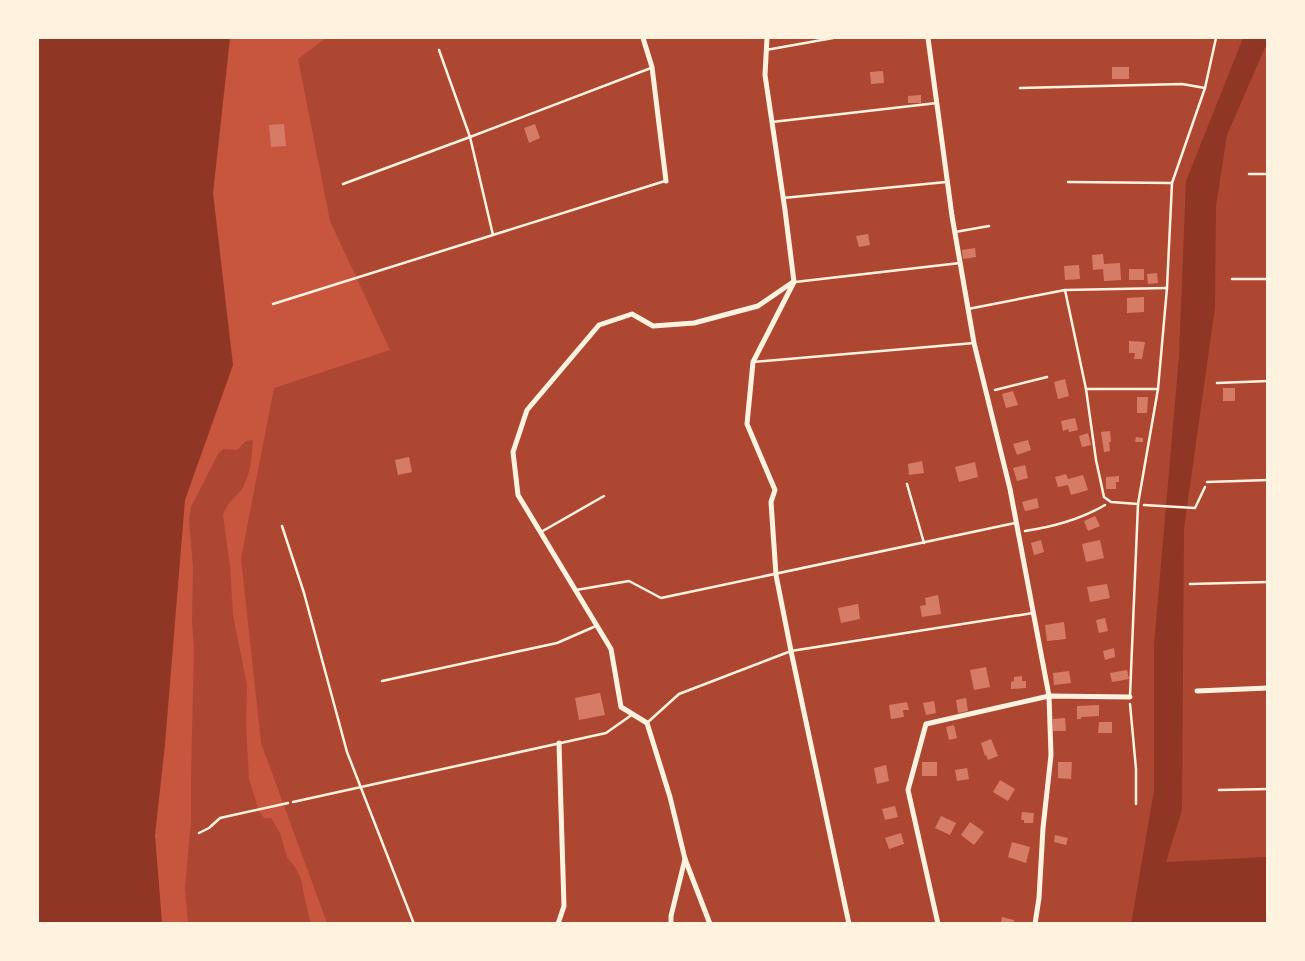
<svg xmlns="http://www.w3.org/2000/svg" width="1305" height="961" font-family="'PT Sans',sans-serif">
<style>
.green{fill:#ae4732}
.water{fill:#8f3625}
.building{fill:#d67c66}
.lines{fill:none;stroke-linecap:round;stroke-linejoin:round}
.path{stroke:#fff3e0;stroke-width:2.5}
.service{stroke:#fff3e0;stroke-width:2.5}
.minor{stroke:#fff3e0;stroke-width:5}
</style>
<rect width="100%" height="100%" fill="#c8553d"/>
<g class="green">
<path d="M326 38H1267V923H327L261 743 241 558 274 388 390 350 330 221 298 59Z"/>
<path d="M253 440C252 455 251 470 245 483 240 496 225 502 223 516L230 565 233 615 247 685 246 724 249 779 259 811 264 818H271L280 833 287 857 295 867 301 879 309 918 312 923 188 924 185 888 191 821V775L194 648 192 621 193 567 189 520 191 507 218 454 223 449 237 450 246 441Z"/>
</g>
<g class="water">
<path d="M38 38H230L213 193 233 365 185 500 165 744 155 835 162 923H38Z"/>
<path d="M1243 38H1267V43L1227 135 1216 206 1215 307 1184 529 1182 810 1166 862 1267 857V923L1131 924 1154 791V645L1179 356 1186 181Z"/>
</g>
<g class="building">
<rect x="1112" y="67" width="17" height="12"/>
<path d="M883 71 884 83 871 84 870 72Z"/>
<path d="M921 95V103H908V96Z"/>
<path d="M284 124 286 146 271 147 269 125Z"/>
<path d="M535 124 540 138 529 143 524 128Z"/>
<path d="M868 234 870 245 859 247 856 236Z"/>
<path d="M975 248 976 257 963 259 962 250Z"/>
<path d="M1103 254 1104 264 1120 263 1121 280 1104 281 1103 269 1093 270 1092 255Z"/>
<path d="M1079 265 1080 279 1065 280 1064 266Z"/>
<rect x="1129" y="269" width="15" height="11"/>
<path d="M1157 273 1158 283 1148 284 1147 274Z"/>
<path d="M1144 297V312L1127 313V298Z"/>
<path d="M1129 341 1145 342 1142 359H1134L1135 353H1129Z"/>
<path d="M1065 379 1069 396 1058 399 1054 382Z"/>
<rect x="1223" y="388" width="12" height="13"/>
<path d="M1013 391 1018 405 1006 408 1002 394Z"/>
<path d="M1137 397H1148L1147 413H1137Z"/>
<path d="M1075 418 1078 430 1069 432 1068 429 1063 431 1061 421Z"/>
<path d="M1110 431 1111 442H1109L1110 451 1104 452 1101 432Z"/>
<path d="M1088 433 1091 445 1082 447 1079 436Z"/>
<path d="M1136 437 1143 438V442H1135Z"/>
<path d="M1028 440 1031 450 1017 455 1013 444Z"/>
<path d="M409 457 412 472 398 475 395 460Z"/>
<path d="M922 461 924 473 909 475 908 464Z"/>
<path d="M975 462 978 477 959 482 955 467Z"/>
<path d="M1025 465 1028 478 1017 481 1013 468Z"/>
<path d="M1066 474 1068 479 1083 475 1088 490 1071 495 1068 485 1058 487 1055 477Z"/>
<path d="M1119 476V482H1116V489H1106V477Z"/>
<path d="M1037 498 1039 508 1025 511 1022 502Z"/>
<path d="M1095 516 1100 526 1088 531 1084 521Z"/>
<path d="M1041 540 1044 552 1034 555 1031 543Z"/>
<path d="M1100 540 1104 558 1086 562 1082 544Z"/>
<path d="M1107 584 1110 598 1090 602 1087 587Z"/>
<path d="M938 595 941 614 922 617 920 606 926 605 925 598Z"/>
<path d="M858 604 860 619 841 623 838 608Z"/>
<path d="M1105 618 1108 631 1099 633 1096 620Z"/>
<path d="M1064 622 1066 639 1047 641 1045 625Z"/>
<path d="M1114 648 1115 657 1105 660 1103 651Z"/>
<path d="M986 667 990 687 974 690 970 670Z"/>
<path d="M1127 670 1129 679 1112 682 1110 673Z"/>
<path d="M1069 671 1071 683 1054 685 1053 673Z"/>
<path d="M1022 676V681H1026V688L1011 689V682L1014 681V677Z"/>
<path d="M600 693 605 715 579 720 575 698Z"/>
<path d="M966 698 968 711 958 713 956 700Z"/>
<path d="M934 701 936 713 926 715 923 703Z"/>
<path d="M907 702 909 710H903L904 717 891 719 889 705Z"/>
<path d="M1099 705V716L1081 717V719H1077V706Z"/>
<path d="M1065 718 1066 731H1053V719Z"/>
<path d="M1099 722H1112V733H1098Z"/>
<path d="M954 725 957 738 949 740 946 727Z"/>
<path d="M991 739 998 756 988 760 986 755 985 756 981 743Z"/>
<rect x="922" y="762" width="15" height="14"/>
<path d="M1058 762H1072L1071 779 1058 778Z"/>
<path d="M886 765 889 781 877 784 874 768Z"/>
<path d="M967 768 969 779 957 781 955 770Z"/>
<path d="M1000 780 1015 789 1008 801 993 792Z"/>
<path d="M895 806 898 817 885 820 882 809Z"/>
<path d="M1022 812 1034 813 1033 823H1024V820H1021Z"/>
<path d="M941 816 956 823 950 835 935 828Z"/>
<path d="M970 822 984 832 974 845 961 835Z"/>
<path d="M901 833 904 844 889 849 885 838Z"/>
<path d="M1055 835 1068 838 1066 845 1054 842Z"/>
<path d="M1012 842 1030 847 1026 863 1008 857Z"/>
<path d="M1002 917 1014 920 1013 924H1001Z"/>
</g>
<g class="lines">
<g class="path">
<path d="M995 390 1047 377"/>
<path d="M1144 505 1195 508 1205 487"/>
<path d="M1025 531C1052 527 1081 519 1105 505"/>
<path d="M1130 704 1136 769V804"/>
<path d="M199 833 209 828 220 818 288 803"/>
</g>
<g class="service">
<path d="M439 50 470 137 493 235"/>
<path d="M766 50 833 38"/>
<path d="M1020 88 1182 84 1205 88 1216 38"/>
<path d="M772 122 937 103"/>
<path d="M1249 174H1268"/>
<path d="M1068 182 1172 183"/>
<path d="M343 184 470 137 651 68"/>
<path d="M783 198 946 182"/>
<path d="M955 232 989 226"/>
<path d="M1232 279H1268"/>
<path d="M795 282 960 263"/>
<path d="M1065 290 1086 389 1096 460 1104 497 1111 502 1138 504 1130 696"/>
<path d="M273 304 665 181"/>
<path d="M968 309 1065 290 1167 288"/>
<path d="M753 362 974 343"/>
<path d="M1217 383 1268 381"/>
<path d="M1086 389H1158"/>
<path d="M1207 482 1268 480"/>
<path d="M907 484 924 543"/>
<path d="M1138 504 1158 389 1167 288 1172 183 1205 88"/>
<path d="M282 526 304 593 347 752 414 924"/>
<path d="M541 532 604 496"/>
<path d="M1190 584 1268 582"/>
<path d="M576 590 629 581 661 598 1015 523"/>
<path d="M382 681 557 643 596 626"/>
<path d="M648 722 679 694 791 651 1033 613"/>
<path d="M1219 790 1268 789"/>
<path d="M293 802 606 733 633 714"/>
</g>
<g class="minor">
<path d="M643 38 652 67 666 181"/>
<path d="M767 38 765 75 785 210 794 282 753 362 747 424 775 490 771 502 776 575 791 651 849 924"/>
<path d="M928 38 952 216 974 343 1010 489 1049 696 1051 755 1043 828 1039 898 1035 924"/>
<path d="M1197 691 1268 688"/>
<path d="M558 924 564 906 559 743"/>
<path d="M671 924V916L685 859"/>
<path d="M710 924 685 859 670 797 647 723 621 707 611 649 518 495 513 452 527 410 599 325 632 314 653 326 694 323 758 306 793 282"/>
<path d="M938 924 908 790 926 724 1049 696 1130 697"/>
</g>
</g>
<rect width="1305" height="961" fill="none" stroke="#fff3e0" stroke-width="78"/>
</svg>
